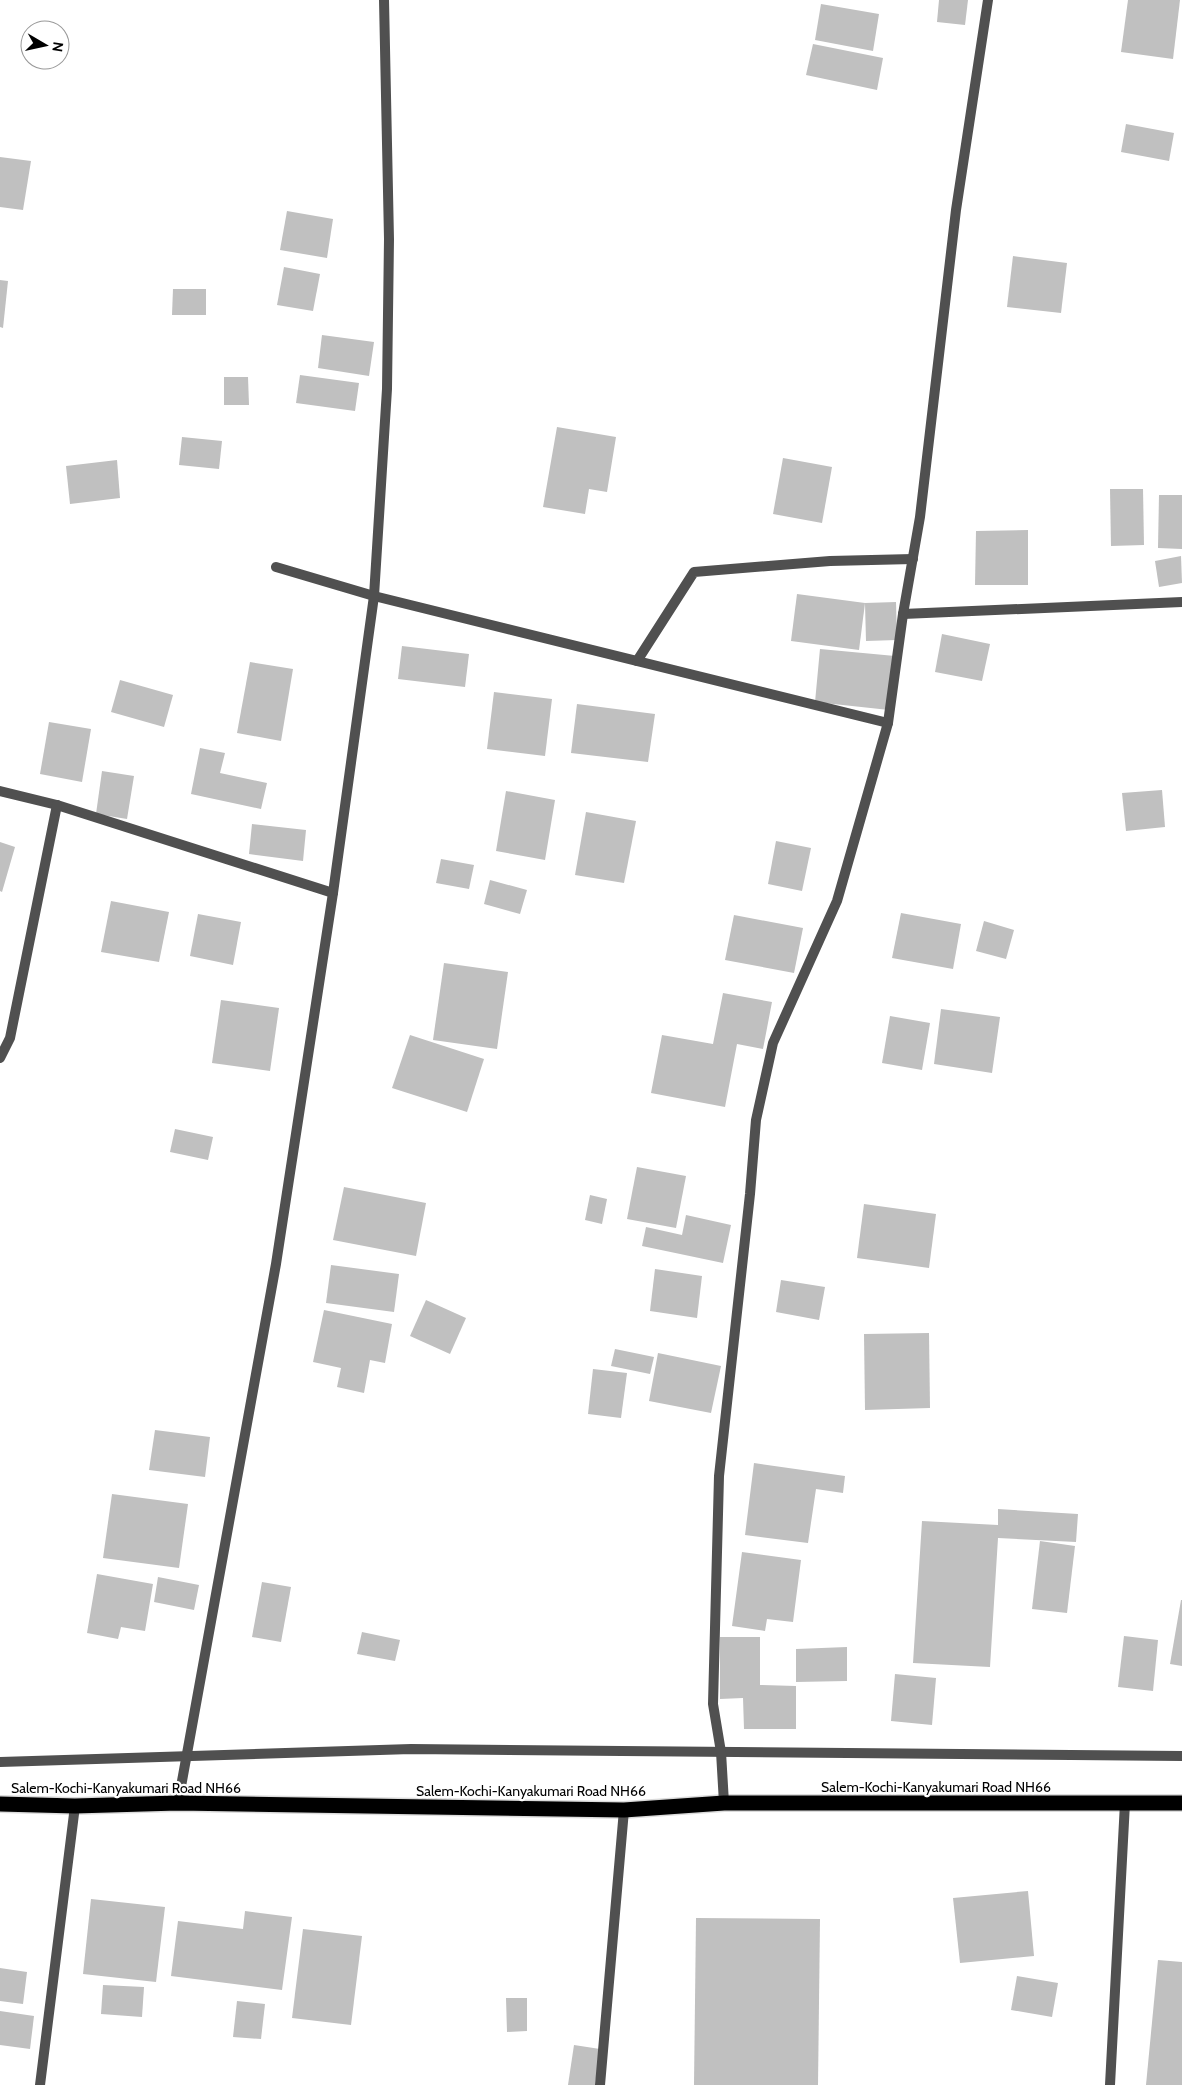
<svg xmlns="http://www.w3.org/2000/svg" width="1182" height="2085" font-family="Cabin,sans-serif">
<style>
.building{fill:#c0c0c0}
.lines{fill:none;stroke-linecap:round;stroke-linejoin:round}
.highway-casing{stroke:#dbdbdb;stroke-width:18}
.street{stroke:#505050;stroke-width:10}
.highway{stroke:#000;stroke-width:15}
.labels{text-anchor:middle;dominant-baseline:central;stroke-width:4.5;stroke-linejoin:round;paint-order:stroke}
.street-label{font-size:14px;fill:#000;stroke:#fff}
</style>
<rect width="100%" height="100%" fill="#fff"/>
<g class="building">
<path d="M939 0H968L965 25 937 22Z"/>
<path d="M1128 0H1180L1173 59 1121 52Z"/>
<path d="M821 4 879 14 873 51 815 40Z"/>
<path d="M813 44 883 58 877 90 806 75Z"/>
<path d="M1126 124 1174 133 1169 161 1121 152Z"/>
<path d="M0 157 31 161 23 210 0 207Z"/>
<path d="M287 211 333 219 327 258 280 250Z"/>
<path d="M1013 256 1067 263 1061 313 1007 307Z"/>
<path d="M284 267 320 274 313 311 277 305Z"/>
<path d="M0 280 8 281 3 328 0 327Z"/>
<path d="M173 289H206V315H172Z"/>
<path d="M322 335 374 342 369 376 318 368Z"/>
<path d="M300 375 359 383 355 411 296 403Z"/>
<path d="M224 377H248L249 405H224Z"/>
<path d="M557 427 616 437 607 492 589 489 585 514 543 507Z"/>
<path d="M182 437 222 441 219 469 179 465Z"/>
<path d="M783 458 832 467 822 523 773 514Z"/>
<path d="M117 460 120 498 70 504 66 466Z"/>
<path d="M1110 489H1143L1144 545 1111 546Z"/>
<path d="M1159 495H1182V549L1158 548Z"/>
<path d="M1028 530V585H975L976 531Z"/>
<path d="M1181 556 1182 583 1159 587 1155 561Z"/>
<path d="M797 594 865 603 859 650 791 641Z"/>
<path d="M896 602 897 640 866 641 865 603Z"/>
<path d="M942 634 990 644 982 681 935 672Z"/>
<path d="M402 646 469 654 465 687 398 679Z"/>
<path d="M820 649 895 656 889 710 815 702Z"/>
<path d="M250 662 293 669 281 741 237 733Z"/>
<path d="M120 680 173 695 164 727 111 712Z"/>
<path d="M494 692 552 699 545 756 487 749Z"/>
<path d="M577 704 655 714 648 762 571 753Z"/>
<path d="M49 722 91 729 82 782 40 774Z"/>
<path d="M200 748 225 753 220 773 267 783 261 809 191 794Z"/>
<path d="M102 771 134 776 127 819 96 814Z"/>
<path d="M1162 790 1165 827 1126 831 1122 793Z"/>
<path d="M506 791 555 800 545 860 496 851Z"/>
<path d="M586 812 636 821 624 883 575 875Z"/>
<path d="M252 824 306 830 303 861 249 854Z"/>
<path d="M776 841 811 848 802 891 768 884Z"/>
<path d="M0 842 15 847 2 892 0 891Z"/>
<path d="M441 859 474 865 469 889 436 883Z"/>
<path d="M490 880 527 890 520 914 484 904Z"/>
<path d="M111 901 169 912 159 962 101 952Z"/>
<path d="M901 913 961 924 953 969 892 958Z"/>
<path d="M198 914 241 922 233 965 190 956Z"/>
<path d="M734 915 803 928 794 973 725 960Z"/>
<path d="M984 921 1014 930 1006 959 976 951Z"/>
<path d="M444 963 508 972 497 1049 433 1040Z"/>
<path d="M723 993 772 1002 763 1049 737 1044 725 1107 651 1093 662 1035 713 1044Z"/>
<path d="M221 1000 279 1008 270 1071 212 1063Z"/>
<path d="M941 1009 1000 1017 992 1073 934 1064Z"/>
<path d="M890 1016 930 1023 922 1070 882 1063Z"/>
<path d="M410 1035 484 1059 467 1112 392 1088Z"/>
<path d="M175 1129 213 1137 208 1160 170 1152Z"/>
<path d="M637 1167 686 1176 676 1228 627 1219Z"/>
<path d="M344 1187 426 1203 416 1256 333 1240Z"/>
<path d="M590 1195 607 1199 602 1224 585 1220Z"/>
<path d="M864 1204 936 1214 929 1268 857 1258Z"/>
<path d="M686 1215 731 1225 723 1263 642 1246 646 1227 682 1235Z"/>
<path d="M331 1265 399 1274 394 1312 326 1303Z"/>
<path d="M655 1269 702 1276 697 1318 650 1311Z"/>
<path d="M781 1280 825 1287 819 1320 776 1312Z"/>
<path d="M426 1300 466 1318 450 1354 410 1336Z"/>
<path d="M324 1310 392 1324 385 1363 370 1360 364 1393 337 1387 341 1368 313 1362Z"/>
<path d="M929 1333 930 1408 865 1410 864 1334Z"/>
<path d="M615 1349 654 1357 650 1374 611 1366Z"/>
<path d="M658 1353 721 1366 711 1413 649 1401Z"/>
<path d="M593 1369 627 1373 621 1418 588 1414Z"/>
<path d="M155 1430 210 1437 205 1477 149 1470Z"/>
<path d="M754 1463 845 1476 843 1493 816 1489 808 1543 745 1535Z"/>
<path d="M112 1494 188 1504 179 1568 103 1558Z"/>
<path d="M998 1509 1078 1514 1076 1542 998 1538 990 1667 913 1663 922 1521 998 1525Z"/>
<path d="M1040 1541 1075 1546 1067 1613 1032 1609Z"/>
<path d="M742 1552 801 1560 793 1622 767 1619 765 1631 732 1626Z"/>
<path d="M97 1574 153 1584 145 1631 121 1627 118 1639 87 1633Z"/>
<path d="M158 1577 199 1585 194 1610 154 1602Z"/>
<path d="M262 1582 291 1587 281 1642 252 1637Z"/>
<path d="M1181 1600H1182V1666L1170 1664Z"/>
<path d="M362 1632 400 1640 395 1661 357 1654Z"/>
<path d="M1124 1636 1158 1640 1153 1691 1118 1687Z"/>
<path d="M720 1637H760V1685L796 1686V1729H744L743 1698 720 1699Z"/>
<path d="M847 1647V1681L796 1682V1649Z"/>
<path d="M895 1674 936 1678 932 1725 891 1721Z"/>
<path d="M1028 1891 1034 1956 960 1963 953 1898Z"/>
<path d="M91 1899 165 1907 156 1982 83 1974Z"/>
<path d="M245 1911 292 1917 282 1990 171 1976 178 1921 243 1929Z"/>
<path d="M696 1918 820 1919 818 2085H694Z"/>
<path d="M303 1929 362 1936 351 2025 292 2018Z"/>
<path d="M1158 1960 1182 1962V2085H1146Z"/>
<path d="M0 1968 27 1972 23 2004 0 2001Z"/>
<path d="M1017 1976 1058 1983 1052 2017 1011 2010Z"/>
<path d="M103 1985 144 1987 142 2017 101 2014Z"/>
<path d="M506 1998H527V2031L507 2032Z"/>
<path d="M237 2001 265 2004 261 2039 233 2037Z"/>
<path d="M0 2011 34 2016 30 2049 0 2045Z"/>
<path d="M574 2045 600 2049 595 2085H568Z"/>
</g>
<g class="lines">
<g class="highway-casing">
<path id="highway" d="M0 1804 75 1806 178 1803 624 1810 724 1803H1182"/>
</g>
<g class="street">
<path d="M276 567 374 596 888 723"/>
<path d="M903 614 1182 602"/>
<path d="M637 661 694 572 830 561 913 559"/>
<path d="M0 791 57 805 333 893"/>
<path d="M0 1058 10 1038 57 805"/>
<path d="M0 1762 411 1749 1182 1756"/>
<path d="M178 1803 276 1264 333 893 374 596 387 389 389 239 384 0"/>
<path d="M724 1803 721 1752 713 1704 719 1476 750 1194 756 1120 773 1043 837 901 888 723 903 614 920 517 956 210 988 0"/>
<path d="M40 2085 75 1806"/>
<path d="M600 2085 624 1810"/>
<path d="M1110 2085 1125 1803"/>
</g>
<use href="#highway" class="highway"/>
</g>
<g class="labels">
<g class="street-label">
<text x="936" y="1787">Salem-Kochi-Kanyakumari Road NH66</text>
<text x="126" y="1788">Salem-Kochi-Kanyakumari Road NH66</text>
<text x="531" y="1791">Salem-Kochi-Kanyakumari Road NH66</text>
</g>
</g>
<g transform="translate(45 45) rotate(99)"><circle r="24" fill="#ffffff" stroke="#999999"/>
<path d="M0-4L9 19L0 12L-9 19Z" fill="#000000"/>
<text y="-8" font-size="14" font-weight="bold" text-anchor="middle" fill="#000000">N</text>
</g>
</svg>
